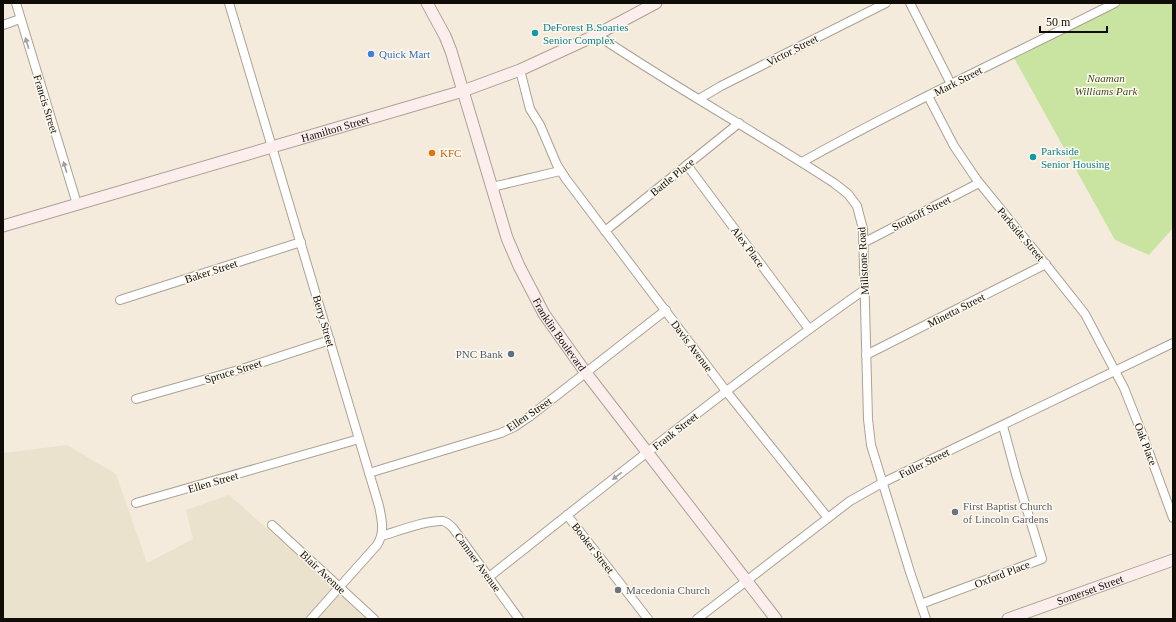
<svg xmlns="http://www.w3.org/2000/svg" width="1176" height="622" font-family="'Times New Roman',serif">
<style>
.industrial{fill:#eae2cc}
.green{fill:#c9e4a0}
.lines{fill:none;stroke-linecap:round;stroke-linejoin:round}
.street-casing{stroke:#aba294;stroke-width:10}
.secondary-casing{stroke:#aba294;stroke-width:13}
.street{stroke:#fff;stroke-width:8}
.secondary{stroke:#fdeeee;stroke-width:11}
.oneway{fill:#9f9e9c}
.culture-dot{fill:#0f9aa8;stroke:#fef9ef;stroke-width:1.5}
.shop-dot{fill:#3f7fe0;stroke:#fef9ef;stroke-width:1.5}
.food-dot{fill:#e8710a;stroke:#fef9ef;stroke-width:1.5}
.service-dot{fill:#5c6f8a;stroke:#fef9ef;stroke-width:1.5}
.worship-dot{fill:#6b7280;stroke:#fef9ef;stroke-width:1.5}
.labels{text-anchor:middle;dominant-baseline:central;stroke-width:3;stroke-linejoin:round;paint-order:stroke}
.culture-label{font-size:11px;fill:#0d838f;stroke:#fef9ef;text-anchor:start}
.street-label{font-size:11px;fill:#100d08;stroke:#fef9ef}
.shop-label{font-size:11px;fill:#366cbe;stroke:#fef9ef;text-anchor:start}
.park-label{font-size:11px;font-style:italic;fill:#3c4e1a;stroke:#fef9ef}
.food-label{font-size:11px;fill:#c56008;stroke:#fef9ef;text-anchor:start}
.service-label{font-size:11px;fill:#4e5e75;stroke:#fef9ef;text-anchor:end}
.worship-label{font-size:11px;fill:#5b616d;stroke:#fef9ef;text-anchor:start}
</style>
<rect width="100%" height="100%" fill="#f4ebdc"/>
<path class="industrial" d="M67 445 116 474 147 563 193 539 186 510 229 495 370 619H3V453Z"/>
<path class="green" d="M1120 3H1173V228L1149 255 1115 240 1013 56Z"/>
<g class="lines">
<g class="street-casing">
<g id="street">
<path d="M16 3 77 204"/>
<path d="M229 3C278 171 330 338 379 506 382 520 385 533 377 545L311 619"/>
<path d="M910 3 951 84"/>
<path d="M3 25 20 19"/>
<path d="M597 35C674 87 756 132 834 183L848 194 857 206 863 229 868 419 871 445 910 572 926 619"/>
<path d="M520 70 530 109 540 125 557 165 566 179 726 391 828 518"/>
<path d="M928 96 954 146 977 180 1047 266 1085 314 1124 388 1143 436 1173 518"/>
<path d="M699 99 721 86 886 3"/>
<path d="M802 162C904 105 1010 56 1115 3"/>
<path d="M687 165 809 329"/>
<path d="M492 187 560 171"/>
<path d="M605 231 739 123"/>
<path d="M863 243 979 183"/>
<path d="M120 300 301 242"/>
<path d="M866 355 1046 264"/>
<path d="M136 399 242 369 330 340"/>
<path d="M369 473 501 433 514 427 529 417 666 310"/>
<path d="M136 503 359 439"/>
<path d="M567 515 648 619"/>
<path d="M272 525 374 619"/>
<path d="M382 536C398 531 426 520 443 521 447 522 450 525 453 528L519 619"/>
<path d="M489 577C613 479 735 381 864 290"/>
<path d="M921 604 1042 559 1016 474 1003 426"/>
<path d="M697 619 850 501 882 483 1173 343"/>
</g>
</g>
<g class="secondary-casing">
<g id="secondary">
<path id="s1" d="M427 3 445 36 451 51 507 238 519 266 544 314 586 373 776 619"/>
<path id="s2" d="M3 226 463 91 520 70 594 36 656 3"/>
<path id="s3" d="M1008 619 1173 560"/>
</g>
</g>
<use href="#street" class="street"/>
<use href="#secondary" class="secondary"/>
</g>
<defs><path id="oneway-solid" d="M-6-.8H1V-3.2L6.5 0L1 3.2V.8H-6Z"/></defs>
<g class="oneway">
<use href="#oneway-solid" transform="translate(27 43) rotate(-107)"/>
<use href="#oneway-solid" transform="translate(65 167) rotate(-107)"/>
<use href="#oneway-solid" transform="translate(617 476) rotate(142)"/>
</g>
<g class="culture-dot">
<circle cx="535" cy="33" r="4"/>
<circle cx="1033" cy="157" r="4"/>
</g>
<circle class="shop-dot" cx="371" cy="54" r="4"/>
<circle class="food-dot" cx="432" cy="153" r="4"/>
<circle class="service-dot" cx="511" cy="354" r="4"/>
<g class="worship-dot">
<circle cx="955" cy="512" r="4"/>
<circle cx="618" cy="590" r="4"/>
</g>
<g class="labels">
<g class="culture-label">
<text x="543" y="27">DeForest B.Soaries<tspan x="543" dy="13">Senior Complex</tspan></text>
<text x="1041" y="151">Parkside<tspan x="1041" dy="13">Senior Housing</tspan></text>
</g>
<g class="street-label">
<text transform="translate(792 50) rotate(-27)">Victor Street</text>
<text transform="translate(958 81) rotate(-27)">Mark Street</text>
<text transform="translate(46 104) rotate(73)">Francis Street</text>
<text stroke="none"><textPath href="#s2" startOffset="346">Hamilton Street</textPath></text>
<text transform="translate(672 177) rotate(-39)">Battle Place</text>
<text transform="translate(921 213) rotate(-27)">Stothoff Street</text>
<text transform="translate(1021 234) rotate(50)">Parkside Street</text>
<text transform="translate(748 247) rotate(53)">Alex Place</text>
<text transform="translate(863 261) rotate(-93)">Millstone Road</text>
<text transform="translate(211 271) rotate(-18)">Baker Street</text>
<text transform="translate(956 310) rotate(-27)">Minetta Street</text>
<text transform="translate(324 321) rotate(74)">Berry Street</text>
<text stroke="none"><textPath href="#s1" startOffset="359">Franklin Boulevard</textPath></text>
<text transform="translate(692 346) rotate(53)">Davis Avenue</text>
<text transform="translate(233 371) rotate(-17)">Spruce Street</text>
<text transform="translate(529 414) rotate(-34)">Ellen Street</text>
<text transform="translate(675 431) rotate(-38)">Frank Street</text>
<text transform="translate(1146 444) rotate(69)">Oak Place</text>
<text transform="translate(924 463) rotate(-26)">Fuller Street</text>
<text transform="translate(213 482) rotate(-16)">Ellen Street</text>
<text transform="translate(593 548) rotate(52)">Booker Street</text>
<text transform="translate(478 562) rotate(54)">Camner Avenue</text>
<text transform="translate(323 572) rotate(43)">Blair Avenue</text>
<text transform="translate(1002 574) rotate(-21)">Oxford Place</text>
<text stroke="none"><textPath href="#s3" startOffset="87">Somerset Street</textPath></text>
</g>
<g class="shop-label">
<text x="379" y="54">Quick Mart</text>
</g>
<g class="park-label">
<text x="1106" y="78">Naaman<tspan x="1106" dy="13">Williams Park</tspan></text>
</g>
<g class="food-label">
<text x="440" y="153">KFC</text>
</g>
<g class="service-label">
<text x="503" y="354">PNC Bank</text>
</g>
<g class="worship-label">
<text x="963" y="506">First Baptist Church<tspan x="963" dy="13">of Lincoln Gardens</tspan></text>
<text x="626" y="590">Macedonia Church</text>
</g>
</g>
<rect width="1176" height="622" fill="none" stroke="#100d08" stroke-width="8"/>
<path d="M1040 26v6h67v-6" fill="none" stroke="#100d08" stroke-width="2"/>
<text x="1046" y="26" font-size="12" fill="#100d08" stroke="#fef9ef" stroke-width="3" paint-order="stroke">50 m</text>
</svg>
